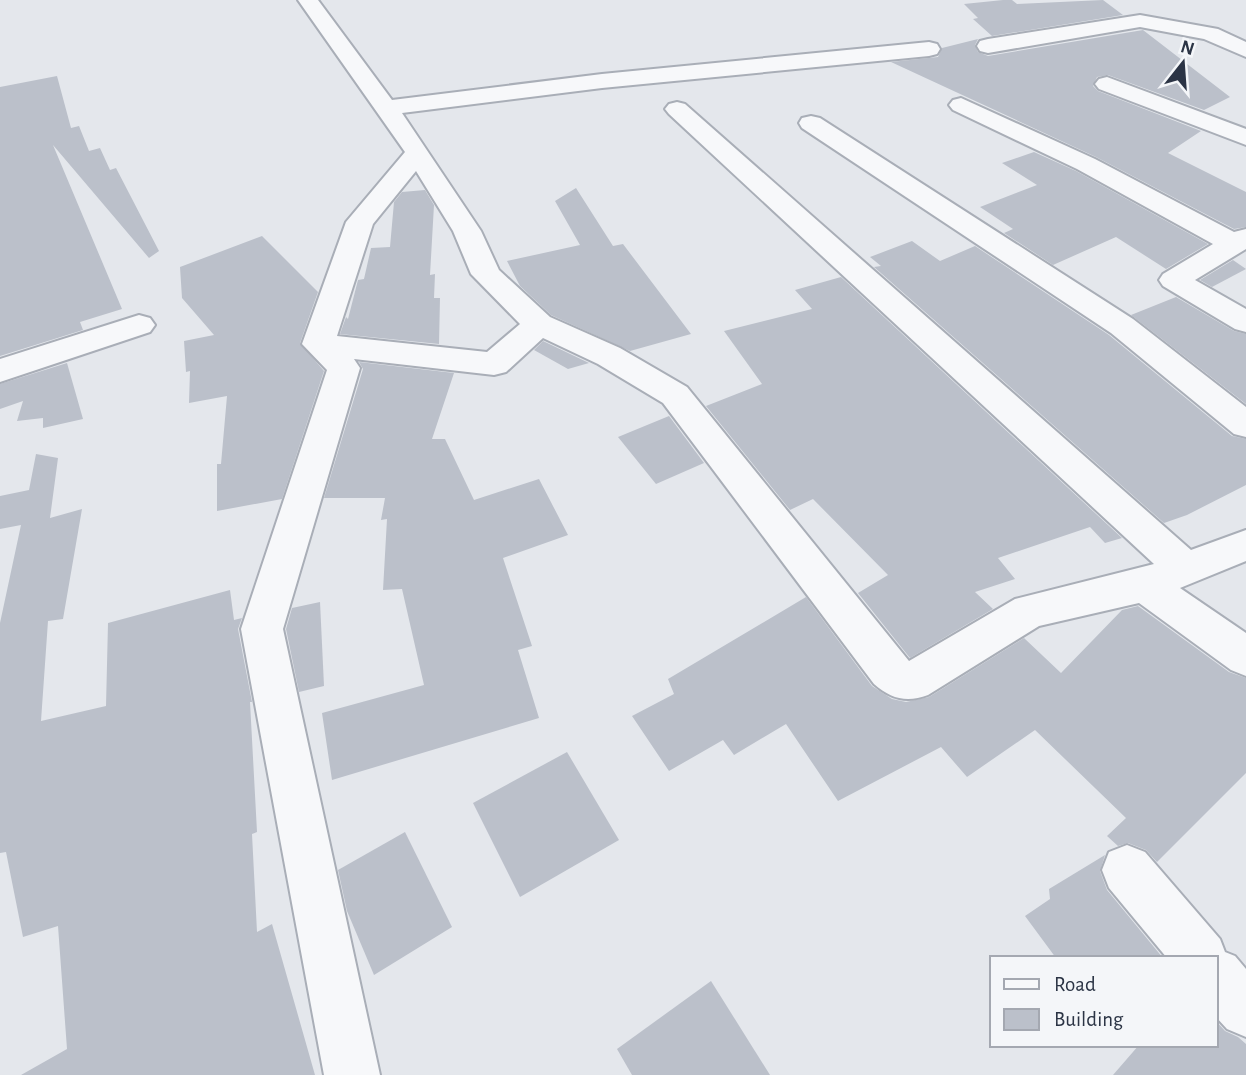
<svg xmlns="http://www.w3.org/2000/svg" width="1246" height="1075" font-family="'Alegreya Sans',sans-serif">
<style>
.building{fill:#bbc0ca}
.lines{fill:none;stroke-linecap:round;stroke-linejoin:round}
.minor-casing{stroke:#a9aeb7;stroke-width:4}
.minor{fill:#f7f8fa;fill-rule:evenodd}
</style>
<rect width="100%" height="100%" fill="#e4e7ec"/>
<g class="building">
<path d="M1003 0H1012L1017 4 1103 0 1123 15 992 36 973 19 978 18 964 4Z"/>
<path d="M1143 30 1230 97 1204 110 1108 75 1097 77 1093 86 1098 91 1201 131 1168 153 1246 192V227L1234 229 1096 157 891 62 938 57 942 48 978 39 975 45 978 52 988 56Z"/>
<path d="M57 76 71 128 79 126 89 151 100 148 110 170 116 168 159 251 149 258 53 145 122 309 80 322 83 330 0 356V87Z"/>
<path d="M1034 152 1076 171 1208 244 1166 269 1116 237 1053 265 1004 233 1013 229 980 207 1037 185 1002 163Z"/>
<path d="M576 188 613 246 623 244 691 334 630 351 551 315 520 286 507 261 580 245 555 201Z"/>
<path d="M425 190 434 205 430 275 435 274 434 298H440L439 344 340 334 346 317 348 319 358 280 364 279 371 248 390 247 394 202 402 192Z"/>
<path d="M262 236 318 292 300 343 324 371 282 499 217 511V464H221L227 396 189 403 190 371 186 372 184 341 214 335 182 298 180 267Z"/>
<path d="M912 241 940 261 975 246 1109 335 1232 436 1246 439V485L1187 515 1164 523 874 267 881 266 870 257Z"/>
<path d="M1233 260 1246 269 1212 287 1200 280Z"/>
<path d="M841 277 1122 538 1105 543 1090 527 998 558 1015 579 975 592 993 609 910 658 858 593 888 575 813 499 790 510 706 406 762 384 724 331 812 309 795 290Z"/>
<path d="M1176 297 1234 331 1246 334V404L1131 315Z"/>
<path d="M543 341 589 363 568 369 534 350Z"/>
<path d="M359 362 454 373 432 439H445L474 500 539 479 568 535 503 558 532 646 518 650 539 718 332 780 322 713 424 685 402 589 383 590 387 519 381 520 385 498H324L363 369Z"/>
<path d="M67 363 83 419 43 428V418L17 421 23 401 0 409V384Z"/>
<path d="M669 416 704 463 656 484 618 437Z"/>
<path d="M36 454 58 458 50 518 82 509 63 619 48 621 41 721 106 706 108 623 230 590 234 620 242 618 238 629 252 702H250L257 832 252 834 257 932 272 924 315 1075H21L67 1049 58 926 23 937 6 852 0 853V623L21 525 0 529V496L29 490Z"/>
<path d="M806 597 872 686 892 699 906 702 929 697 1024 638 1061 673 1122 610 1138 606 1229 672 1246 678V773L1157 862 1146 850 1128 843 1118 846 1107 836 1126 818 1035 730 967 777 941 747 838 801 786 724 734 755 723 740 669 771 632 716 674 694 668 679Z"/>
<path d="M320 602 324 686 299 692 286 629 292 608Z"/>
<path d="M567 752 619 840 520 897 473 803Z"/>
<path d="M405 832 452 927 374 975 347 911 338 870Z"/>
<path d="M1105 855 1100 871 1107 890 1163 958H1056L1025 916 1050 899 1049 889Z"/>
<path d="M711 981 770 1075H632L617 1049Z"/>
<path d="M1216 1021 1225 1031 1238 1037 1246 1044V1075H1113L1139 1045H1216Z"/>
</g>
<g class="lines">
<g class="minor-casing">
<g id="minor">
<path d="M298 0H318L392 100 602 74 929 42 937 44 940 49 937 54 929 56 602 88 402 113 481 231 499 270 550 317 620 348 687 387 909 661 1015 599 1154 564 669 114 665 109 669 104 677 102 685 104 1191 550 1246 530V561L1180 588 1246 633V676L1231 670 1139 603 1039 626 928 695C907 703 891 699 874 684L663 403 598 364 543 338 506 372 494 375 354 359 360 368 283 629 380 1075H324L241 629 327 370 302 344 346 222 405 152ZM416 171 453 231 471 274 520 324 487 352 337 336 373 224Z"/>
<path d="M1140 15 1218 29 1246 42V57L1204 39 1140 27 988 53 980 51 977 46 980 41 988 39Z"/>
<path d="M1107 77 1246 129V145L1099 89 1095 84 1099 79Z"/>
<path d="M961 98 1095 159 1234 232 1246 229V249L1195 280 1246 309V332L1235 329 1163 286 1159 280 1163 274 1213 244 1077 169 953 110 949 105 953 100Z"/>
<path d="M811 116 820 118 1133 319 1246 407V437L1234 434 1111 333 802 128 799 123 802 118Z"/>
<path d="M139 315 150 318 155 325 150 332 0 382V359Z"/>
<path d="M1127 845 1145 852 1220 939 1225 952 1235 956 1246 969V1037L1227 1029 1216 1017V958H1167L1109 888 1102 870 1109 852Z"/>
</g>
</g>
<use href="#minor" class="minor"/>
</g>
<rect x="990" y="956" width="228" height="91" fill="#f4f6f9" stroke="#a4a8b1" stroke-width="2"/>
<rect x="1004" y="979" width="35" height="10" fill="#f7f8fa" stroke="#a4a8b1" stroke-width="2"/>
<text x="1054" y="991" font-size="21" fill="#2b3445">Road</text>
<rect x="1004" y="1009" width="35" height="21" fill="#bbc0ca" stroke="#a4a8b1" stroke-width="2"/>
<text x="1054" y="1026" font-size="21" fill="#2b3445">Building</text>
<g transform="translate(1183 63) rotate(17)" stroke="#f4f6f9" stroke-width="5" paint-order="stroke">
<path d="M0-5L12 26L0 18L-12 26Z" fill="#2b3445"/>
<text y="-10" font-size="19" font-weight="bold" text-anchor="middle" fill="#2b3445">N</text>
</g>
</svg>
